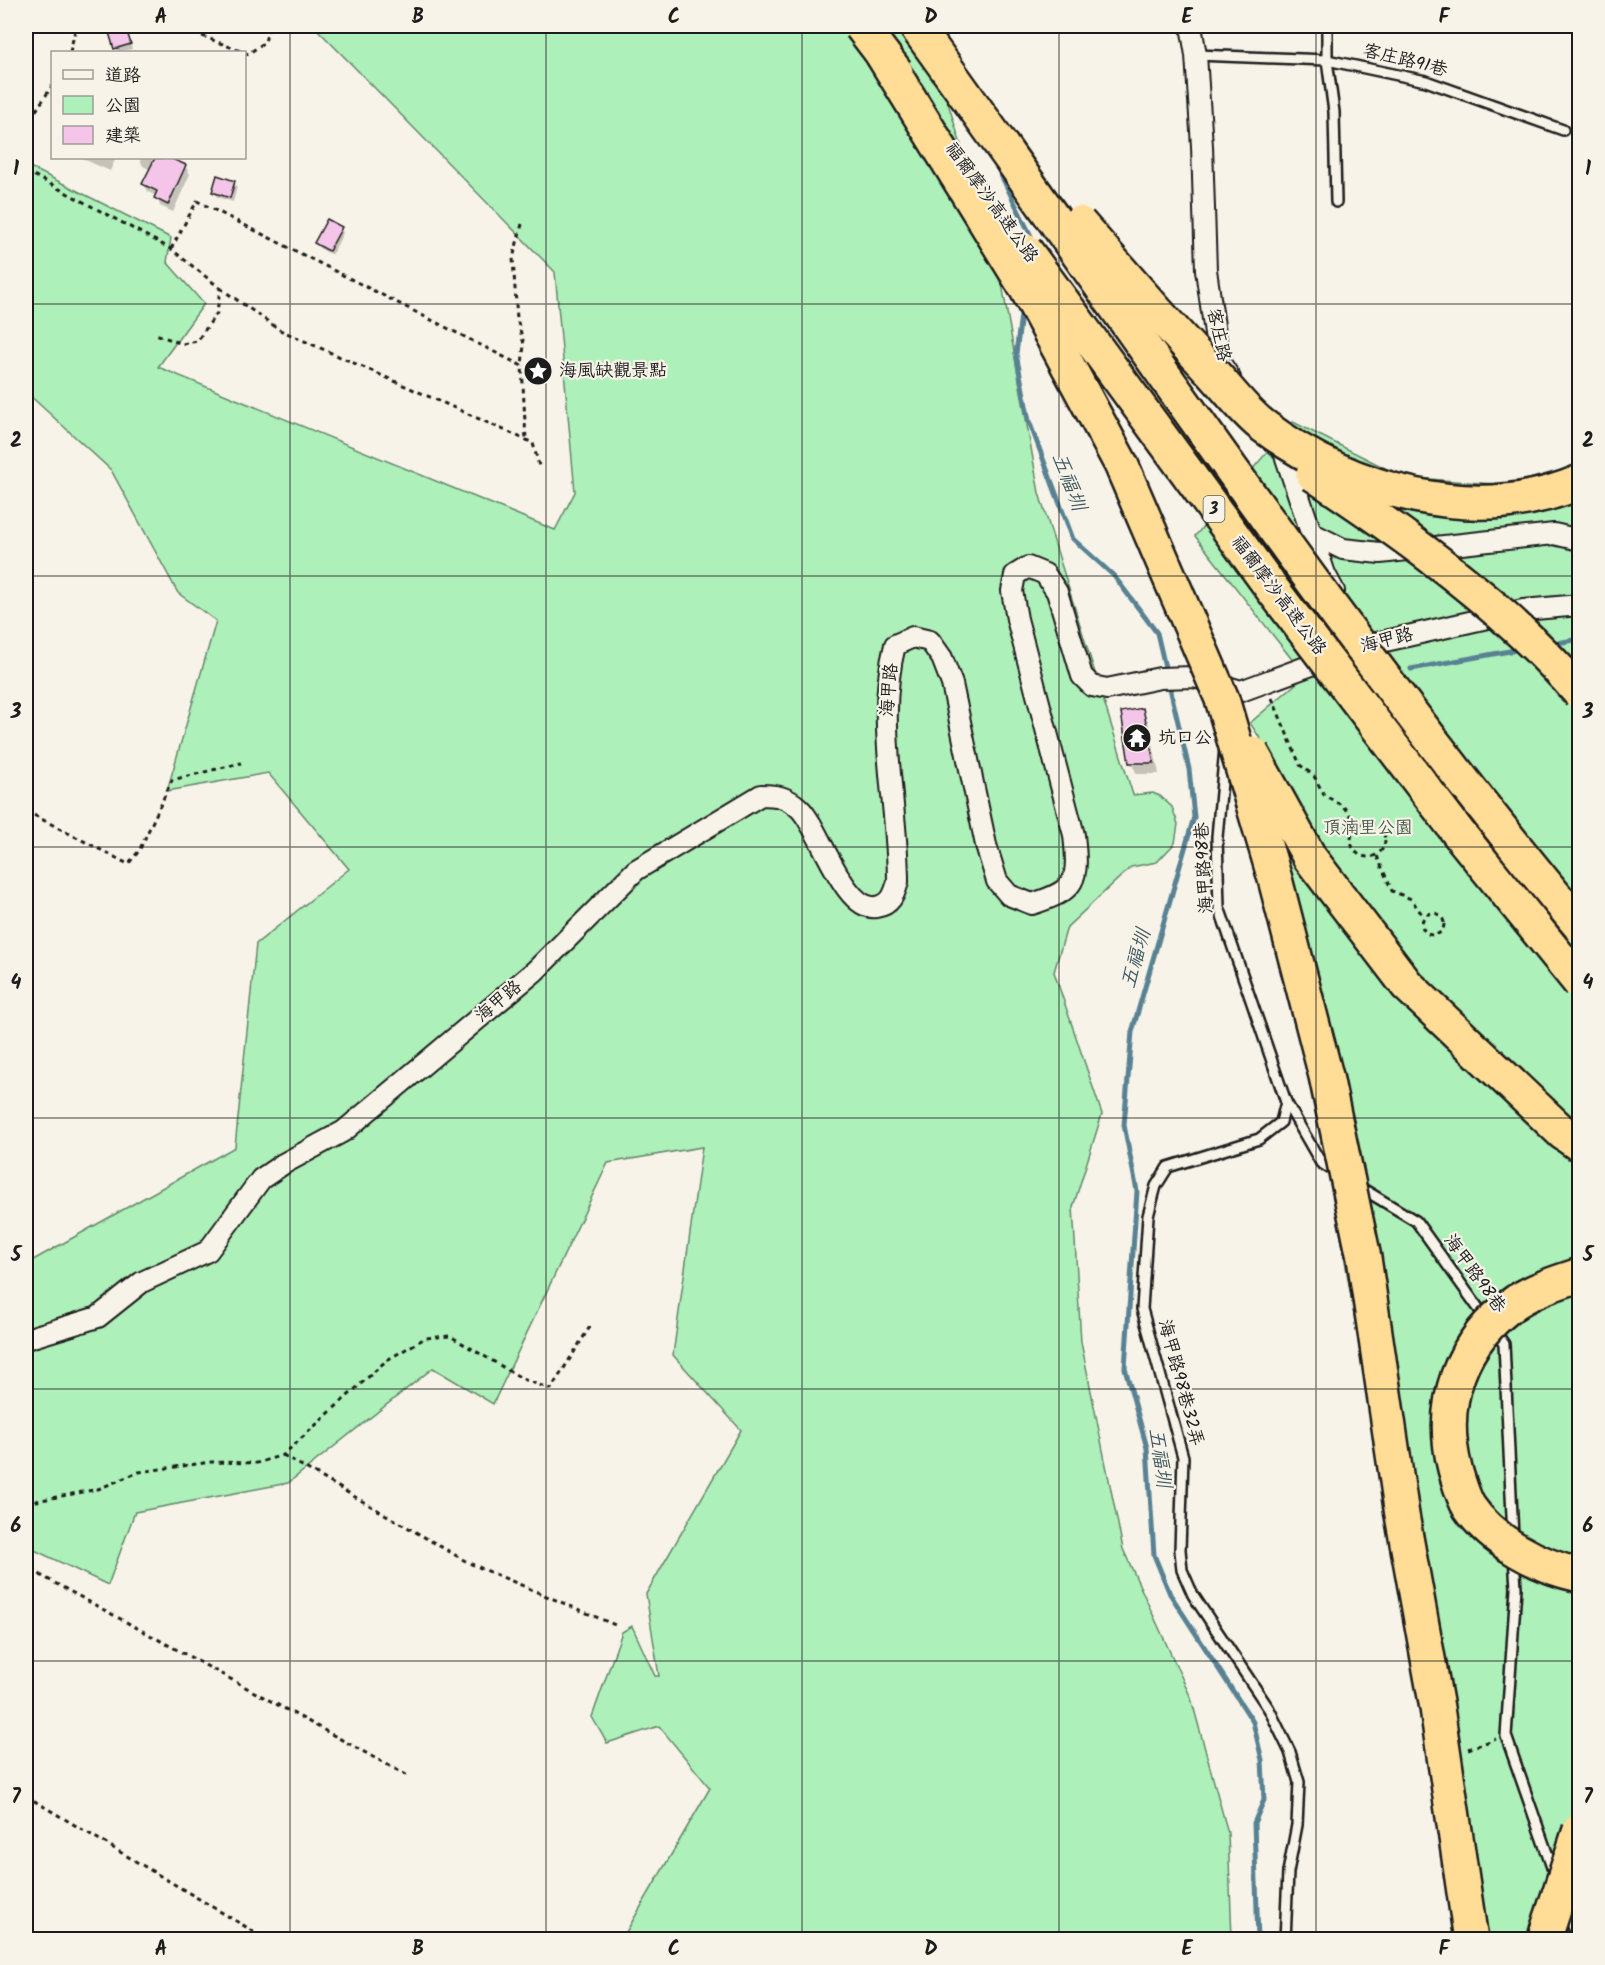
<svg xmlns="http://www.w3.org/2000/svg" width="1605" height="1965" font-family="Kalam,'LXGW WenKai TC',sans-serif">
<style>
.green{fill:#adf0b9;stroke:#64866a;stroke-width:1.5}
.shadow{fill:#0003}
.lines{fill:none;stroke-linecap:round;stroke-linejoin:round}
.stream{stroke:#598293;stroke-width:5}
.building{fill:#f4c5e9;stroke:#1c1c1c;stroke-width:1.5}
.lane-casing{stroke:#1c1c1c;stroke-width:14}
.street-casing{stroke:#1c1c1c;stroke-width:24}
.path{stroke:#1c1c1c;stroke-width:3;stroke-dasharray:4.5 4.5;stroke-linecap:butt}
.lane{stroke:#f7f3e8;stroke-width:9}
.street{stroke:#f7f3e8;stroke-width:20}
.highway-bridge-casing{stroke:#1c1c1c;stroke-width:38;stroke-linecap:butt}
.highway-bridge{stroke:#ffdd96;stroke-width:33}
.grid{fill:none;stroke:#1c1c1c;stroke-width:1.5;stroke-opacity:0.55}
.labels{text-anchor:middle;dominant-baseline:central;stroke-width:4.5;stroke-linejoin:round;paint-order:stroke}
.shield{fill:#f7f3e8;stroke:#5e5c59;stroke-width:1.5}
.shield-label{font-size:16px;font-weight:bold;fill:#1c1c1c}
.street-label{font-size:18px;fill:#1c1c1c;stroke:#f7f3e8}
.poi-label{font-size:18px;fill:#1c1c1c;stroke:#f7f3e8;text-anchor:start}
.park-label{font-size:18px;fill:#485c4b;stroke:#f7f3e8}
.water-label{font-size:20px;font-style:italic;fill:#3f5861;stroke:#f7f3e8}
.neatline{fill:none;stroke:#1c1c1c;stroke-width:2}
.grid-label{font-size:20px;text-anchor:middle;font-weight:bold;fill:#1c1c1c}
</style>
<rect width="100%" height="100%" fill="#f7f3e8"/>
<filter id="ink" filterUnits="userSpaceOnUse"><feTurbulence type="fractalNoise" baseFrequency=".0167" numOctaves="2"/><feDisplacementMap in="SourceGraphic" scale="12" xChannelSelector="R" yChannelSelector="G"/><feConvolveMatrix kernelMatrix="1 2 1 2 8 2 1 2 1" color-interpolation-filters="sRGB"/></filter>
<g filter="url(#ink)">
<g class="green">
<path d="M314 26H924L999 267 1039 493 1133 795 1153 793 1160 796 1172 807 1178 824 1175 843 1157 862 1131 867 1067 927 1054 972 1102 1114 1073 1207 1081 1342 1123 1549 1191 1698 1228 1833 1232 1939H622L710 1788 659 1726 607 1743 592 1717 622 1632 632 1626 655 1676H659L646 1594 741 1430 673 1355 702 1147 608 1163 493 1404 433 1368 288 1483 135 1512 108 1585 26 1546V1264L235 1147 256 944 349 869 268 773 167 791 216 621 178 593 111 470 26 392V165L171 238 167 262 204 304 158 367 555 530 575 492 555 272Z"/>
<path d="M1293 422 1403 477 1507 485 1579 465V1939H1457L1307 1031 1236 789 1288 781 1250 723 1305 676 1195 536Z"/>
</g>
<g class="shadow">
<path d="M109 26H127H125L132 49 118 52Z"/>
<path d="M81 158H116L110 171Z"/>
<path d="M139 158H166L185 166 190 174 173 212 160 206 157 196 148 192 144 184 151 170 143 166Z"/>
<path d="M234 182 237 187 233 202 217 197 214 192Z"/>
<path d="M341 228 343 233 332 255 319 248 316 243Z"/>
<path d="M1142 710 1148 721 1159 774H1137L1131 763Z"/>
</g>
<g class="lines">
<g class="stream">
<path d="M995 163 1031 236V241"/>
<path d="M1022 307 1016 354 1029 421 1073 539 1114 576 1157 633 1189 769 1194 817 1132 1032 1124 1125 1137 1191 1125 1368 1147 1448 1154 1555 1170 1594 1253 1722 1262 1760 1264 1800 1254 1823 1258 1940"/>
<path d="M1551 644 1580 639"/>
<path d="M1411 669 1521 649"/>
</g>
</g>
<g class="building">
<path d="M107 26H125L131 44 114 49Z"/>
<path d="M155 158H170L186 165 168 205 154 198 157 191 142 184Z"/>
<path d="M217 175 235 181 230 198 212 192Z"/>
<path d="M327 219 342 227 329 251 314 243Z"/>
<path d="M1143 708 1154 763H1129L1121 712Z"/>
</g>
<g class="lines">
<g class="lane-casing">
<g id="lane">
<path d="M1327 26V60L1334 112 1336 202"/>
<path d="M1196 55 1327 60 1426 81 1563 130"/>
<path d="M1225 748 1217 837 1219 907 1286 1102 1321 1163 1339 1174"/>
<path d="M1358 1186 1416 1221 1504 1344 1513 1537"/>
<path d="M1514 1557 1516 1588 1506 1736 1555 1876"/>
<path d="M1566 1906 1578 1940"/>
<path d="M1285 1940 1288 1872 1297 1825 1299 1782 1290 1752 1269 1709 1193 1595 1182 1570 1180 1550 1183 1457 1142 1309 1148 1216 1156 1186 1168 1167 1259 1139 1281 1122 1286 1102"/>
</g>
</g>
<g class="street-casing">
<g id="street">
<path d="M1191 26 1196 55 1202 146 1206 270 1219 361 1230 378"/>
<path d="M1275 441 1284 452 1325 574 1334 591"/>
<path d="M1311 533 1343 549 1380 553 1554 534 1580 540"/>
<path d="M26 1339 98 1317 142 1282 208 1251 261 1179 283 1164 344 1131 535 971 636 870 761 795C777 795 787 797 799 808 820 827 843 911 876 907 891 905 894 895 898 882 898 803 875 723 895 645L913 637 930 641 942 658 952 684 986 845 997 881 1009 895 1032 904C1077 890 1079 881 1074 835L1017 619 1012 591 1015 575 1028 567 1045 574 1057 592 1082 676 1092 686 1107 689 1160 678 1194 677 1241 691 1363 646 1523 610 1580 605"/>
</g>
</g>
<g class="path">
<path d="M177 26 248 54 265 42 269 26"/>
<path d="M70 52 76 26"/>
<path d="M26 126 52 86"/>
<path d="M26 171 171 249 220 288 217 313 197 341 182 344 156 334"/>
<path d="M522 224 513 258 517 319 524 344 522 366"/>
<path d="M171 249 197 201 522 366 526 440"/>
<path d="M220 288 280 330 533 443 539 466"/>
<path d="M1272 698 1300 765 1314 776 1324 795 1343 806 1358 826"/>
<path d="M26 811 128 864 139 851 172 780 241 763"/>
<circle cx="1368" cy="840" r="17"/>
<path d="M1377 856 1392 891 1411 899 1424 917"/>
<circle cx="1433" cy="924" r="11"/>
<path d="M283 1455 469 1563 615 1625"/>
<path d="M26 1503 98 1489 139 1472 211 1462 257 1463 283 1455 387 1360 425 1338 450 1336 525 1380 551 1389 591 1325"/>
<path d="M26 1562 42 1576 408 1776"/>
<path d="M1468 1749 1496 1739"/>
<path d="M26 1796 268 1940"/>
</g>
<use href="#lane" class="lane"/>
<use href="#street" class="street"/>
<g class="highway-bridge-casing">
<g id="highway-bridge">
<path d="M861 26 896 72"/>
<path d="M916 26C1134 328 1341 639 1580 926"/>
<path d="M882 54 1026 288 1121 464 1222 699 1275 879 1326 1076 1364 1258 1402 1515 1437 1708 1471 1940"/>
<path d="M1079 223C1123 273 1166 324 1212 372 1228 389 1244 411 1262 425 1350 491 1475 527 1580 482"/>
<path d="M1025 250 1273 590 1460 835 1580 983"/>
<path d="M1313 474C1407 536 1506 607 1580 693"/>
<path d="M1252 753 1310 858 1407 985 1563 1133 1580 1145"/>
<path d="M1580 1275C1558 1282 1536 1289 1517 1301 1460 1340 1438 1403 1455 1469 1459 1482 1462 1495 1469 1507 1492 1541 1540 1567 1580 1575"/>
<path d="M1544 1940 1580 1830"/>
</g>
</g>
<use href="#highway-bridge" class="highway-bridge"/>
</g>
</g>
<path class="grid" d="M290 26V1940M546 26V1940M802 26V1940M1059 26V1940M1316 26V1940M26 304H1580M26 576H1580M26 847H1580M26 1118H1580M26 1389H1580M26 1661H1580"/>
<defs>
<g id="sight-disc" transform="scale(1.5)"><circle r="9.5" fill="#1c1c1c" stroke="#f7f3e8"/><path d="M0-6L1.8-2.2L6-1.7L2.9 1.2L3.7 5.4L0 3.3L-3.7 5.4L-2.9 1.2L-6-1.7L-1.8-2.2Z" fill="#fff"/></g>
<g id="temple-disc" transform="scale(1.5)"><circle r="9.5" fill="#1c1c1c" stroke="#f7f3e8"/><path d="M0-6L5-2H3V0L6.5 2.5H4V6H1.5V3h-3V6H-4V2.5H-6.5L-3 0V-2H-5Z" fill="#fff"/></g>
</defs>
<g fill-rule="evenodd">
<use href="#sight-disc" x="538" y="371"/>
<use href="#temple-disc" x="1137" y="738"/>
</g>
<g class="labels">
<rect class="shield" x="1203.5" y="496" width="21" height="26" rx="4.5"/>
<g class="shield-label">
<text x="1214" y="509">3</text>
</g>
<g class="street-label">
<text transform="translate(1405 61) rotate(14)">客庄路91巷</text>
<text transform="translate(991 203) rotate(54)">福爾摩沙高速公路</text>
<text transform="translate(1218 335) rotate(78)">客庄路</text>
<text transform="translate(1278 596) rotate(53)">福爾摩沙高速公路</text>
<text transform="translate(1387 641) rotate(-14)">海甲路</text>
<text transform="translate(890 690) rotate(-85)">海甲路</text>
<text transform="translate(1205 868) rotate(-93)">海甲路98巷</text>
<text transform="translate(499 1002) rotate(-40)">海甲路</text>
<text transform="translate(1474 1274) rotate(54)">海甲路98巷</text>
<text transform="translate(1180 1383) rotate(75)">海甲路98巷32弄</text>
</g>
<g class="poi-label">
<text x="559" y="371">海風缺觀景點</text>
<text x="1158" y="738">坑口公</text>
</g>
<g class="park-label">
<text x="1368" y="828">頂湳里公園</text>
</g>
<g class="water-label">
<text transform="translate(1068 482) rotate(69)">五福圳</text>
<text transform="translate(1137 959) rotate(-74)">五福圳</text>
<text transform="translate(1159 1458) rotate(82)">五福圳</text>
</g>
</g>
<rect width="1605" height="1965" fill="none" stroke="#f7f3e8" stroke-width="66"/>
<rect x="51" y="51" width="195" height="108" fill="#f7f3e8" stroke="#9f9d96" stroke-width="1.5"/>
<rect x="63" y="70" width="30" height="9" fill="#f7f3e8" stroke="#9f9d96" stroke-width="1.5"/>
<text x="105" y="81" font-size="18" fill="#1c1c1c">道路</text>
<rect x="63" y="96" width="30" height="18" fill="#adf0b9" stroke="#9f9d96" stroke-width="1.5"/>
<text x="105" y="111" font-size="18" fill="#1c1c1c">公園</text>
<rect x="63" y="126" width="30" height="18" fill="#f4c5e9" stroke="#9f9d96" stroke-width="1.5"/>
<text x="105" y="141" font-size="18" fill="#1c1c1c">建築</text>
<rect x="33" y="33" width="1539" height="1899" class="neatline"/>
<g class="grid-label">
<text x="161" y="23">A</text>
<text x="418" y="23">B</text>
<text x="674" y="23">C</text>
<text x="931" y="23">D</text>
<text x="1187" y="23">E</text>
<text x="1444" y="23">F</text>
<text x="16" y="175">1</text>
<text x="1588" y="175">1</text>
<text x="16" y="447">2</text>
<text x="1588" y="447">2</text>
<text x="16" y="718">3</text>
<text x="1588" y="718">3</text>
<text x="16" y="989">4</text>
<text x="1588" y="989">4</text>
<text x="16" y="1261">5</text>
<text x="1588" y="1261">5</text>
<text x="16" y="1532">6</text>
<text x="1588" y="1532">6</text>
<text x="16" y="1803">7</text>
<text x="1588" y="1803">7</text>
<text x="161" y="1955">A</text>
<text x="418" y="1955">B</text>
<text x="674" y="1955">C</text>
<text x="931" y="1955">D</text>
<text x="1187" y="1955">E</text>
<text x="1444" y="1955">F</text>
</g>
</svg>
